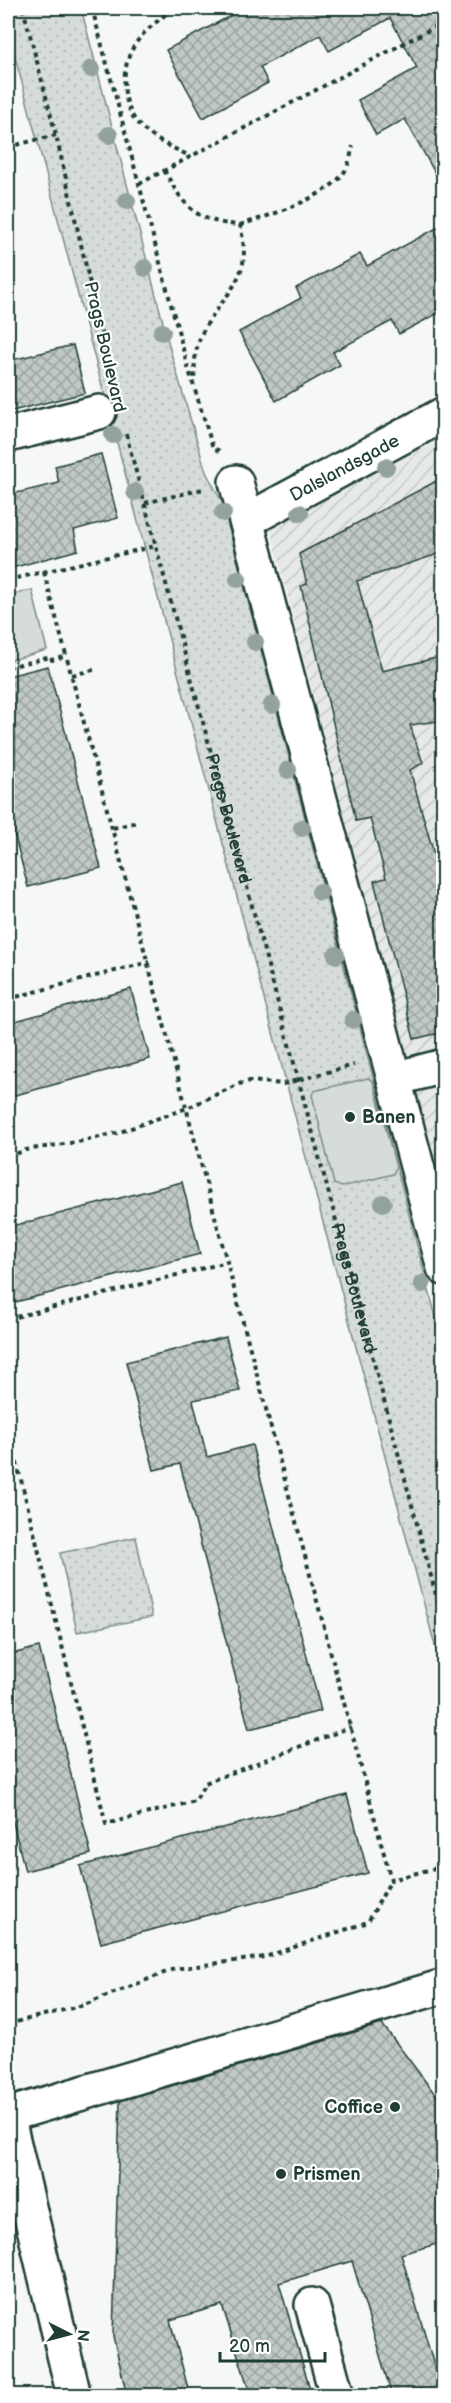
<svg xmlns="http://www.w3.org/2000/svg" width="451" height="2403" font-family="'Balsamiq Sans',sans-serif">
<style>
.industrial{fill:url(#industrial-furrows)}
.green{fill:url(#green-dots);stroke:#7a8c88;stroke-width:1.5}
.pitch{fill:#d6dcdb;stroke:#7a8c88;stroke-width:1.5}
.building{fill:url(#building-cross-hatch);stroke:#1f3d34;stroke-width:1.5}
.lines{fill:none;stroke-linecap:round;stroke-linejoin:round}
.minor-casing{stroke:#1f3d34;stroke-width:38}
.path{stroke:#1f3d34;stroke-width:4;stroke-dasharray:4.5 4.5;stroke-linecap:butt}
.minor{stroke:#fff;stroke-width:33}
.tree{fill:#94a29e}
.poi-dot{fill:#1f3d34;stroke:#fff;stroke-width:2}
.labels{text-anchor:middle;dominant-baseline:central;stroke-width:4.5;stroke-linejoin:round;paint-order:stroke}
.street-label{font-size:18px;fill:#1f3d34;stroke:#fff}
.poi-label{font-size:18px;font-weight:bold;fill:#1f3d34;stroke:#fff;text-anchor:start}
</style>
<defs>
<pattern id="industrial-furrows" width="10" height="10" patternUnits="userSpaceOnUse" patternTransform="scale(1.5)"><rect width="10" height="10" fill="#e6e9e8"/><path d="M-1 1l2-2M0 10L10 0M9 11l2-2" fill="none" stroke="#c5c9c8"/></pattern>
<pattern id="green-dots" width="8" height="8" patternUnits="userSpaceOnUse" patternTransform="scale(1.5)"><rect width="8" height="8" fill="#d6dcdb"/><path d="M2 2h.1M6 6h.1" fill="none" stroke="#b7bebd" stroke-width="1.8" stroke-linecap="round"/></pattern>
<pattern id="building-cross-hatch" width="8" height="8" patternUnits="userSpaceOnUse" patternTransform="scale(1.5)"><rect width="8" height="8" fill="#c0c9c6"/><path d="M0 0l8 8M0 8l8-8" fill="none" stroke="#9ba4a2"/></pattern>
</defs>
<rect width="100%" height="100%" fill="#f6f7f7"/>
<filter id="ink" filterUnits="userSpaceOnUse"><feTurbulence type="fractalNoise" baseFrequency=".0167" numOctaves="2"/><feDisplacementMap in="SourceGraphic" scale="12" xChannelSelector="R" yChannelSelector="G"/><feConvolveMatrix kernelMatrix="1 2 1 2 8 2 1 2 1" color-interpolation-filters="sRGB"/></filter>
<g filter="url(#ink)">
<path class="industrial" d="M443 418V1201L265 508Z"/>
<g class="green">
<path d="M8 8H81L171 353 206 472 222 502 443 1344V1676L8 30Z"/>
<path d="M136 1537 152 1617 77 1632 60 1553Z"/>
</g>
<g class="pitch">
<path d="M32 590 47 650 8 661V596Z"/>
<path d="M368 1078 373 1081 396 1167 393 1174 342 1187 334 1184 312 1095 314 1091Z"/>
</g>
<g class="building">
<path d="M245 8H444V189L405 119 376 135 358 100 417 68 390 18 329 51 320 35 260 67 268 83 203 118 166 50Z"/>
<path d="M444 224V310L399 334 392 321 333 352 340 365 276 401 239 332 301 298 296 288 360 254 367 266Z"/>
<path d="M73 345 85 393 8 412V361Z"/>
<path d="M101 454 118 518 74 530 78 550 8 569V495L59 483 55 466Z"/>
<path d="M444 477V552L357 581 382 671 444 656V720L410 725 423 763 410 770 437 865 444 863V1032L414 1039 374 881 386 878 370 818 356 821 301 586 307 584 299 554Z"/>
<path d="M48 666 101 868 28 887 8 810V676Z"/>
<path d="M131 989 150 1059 8 1097V1023Z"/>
<path d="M182 1182 200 1254 8 1304V1227Z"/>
<path d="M226 1337 240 1391 193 1400 207 1457 252 1445 321 1711 249 1729 180 1464 154 1470 126 1362Z"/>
<path d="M39 1647 91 1854 25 1871 8 1802V1655Z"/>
<path d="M347 1795 368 1873 101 1943 80 1866Z"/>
<path d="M382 2024 444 2106V2242L401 2254 443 2396H392L352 2261 279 2283 312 2396H251L222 2305 170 2320 190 2396H127L113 2336 120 2101Z"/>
</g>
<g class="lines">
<g class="minor-casing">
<g id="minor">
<path d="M8 435 99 412"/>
<path d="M236 482 444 1268"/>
<path id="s2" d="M246 521 444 414"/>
<path d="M394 1079 444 1066"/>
<path d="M8 2115 444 1986"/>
<path d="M8 2119 74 2396"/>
<path d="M312 2305 337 2396"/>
</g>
</g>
<g class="path">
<path d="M23 8 56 135 112 380"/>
<path d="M92 8 187 364 213 448 222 452"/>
<path d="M172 8C162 19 148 27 139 39 119 63 119 106 142 128 156 141 173 148 190 156"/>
<path d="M443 8H444"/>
<path d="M8 147 56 135"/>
<path d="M164 170C185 208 196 222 240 225 243 238 246 254 242 267 234 296 206 315 198 344 194 356 195 370 194 382"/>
<path d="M139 184 444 22"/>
<path d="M240 225C268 216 333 196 346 169 350 162 351 153 353 146"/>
<path id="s1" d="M126 434 444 1625"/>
<path d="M145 503 203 489"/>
<path d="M44 572 391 1880 439 1867"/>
<path d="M8 580 156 546"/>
<path d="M8 667 51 657 52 660 67 656"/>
<path d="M72 675 97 669"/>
<path d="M113 828 137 822"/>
<path d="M8 999 149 962"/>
<path d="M8 1157 26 1150 83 1141 117 1133 187 1108 239 1084 250 1081 283 1084 354 1065"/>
<path d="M8 1319 227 1262"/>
<path d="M8 1427 106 1824 195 1801 205 1783 351 1727"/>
<path d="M8 2024 84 2005 174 1969 265 1957 368 1922 391 1880"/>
</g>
<use href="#minor" class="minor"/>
</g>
<g class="tree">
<circle cx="91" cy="69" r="9"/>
<circle cx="109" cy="135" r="9"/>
<circle cx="127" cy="201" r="9"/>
<circle cx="145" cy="268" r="9"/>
<circle cx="162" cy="332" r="9"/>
<circle cx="113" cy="435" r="9"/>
<circle cx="386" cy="467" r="9"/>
<circle cx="135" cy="492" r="9"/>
<circle cx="223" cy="513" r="9"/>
<circle cx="300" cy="513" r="9"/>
<circle cx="238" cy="579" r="9"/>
<circle cx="255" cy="642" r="9"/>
<circle cx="272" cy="705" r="9"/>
<circle cx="288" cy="770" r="9"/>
<circle cx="302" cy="828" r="9"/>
<circle cx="320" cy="892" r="9"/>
<circle cx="336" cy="955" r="9"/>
<circle cx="353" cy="1020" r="9"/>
<circle cx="383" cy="1203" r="9"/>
<circle cx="422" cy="1284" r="9"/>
</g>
</g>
<g class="poi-dot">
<circle cx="350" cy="1117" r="6"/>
<circle cx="395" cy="2107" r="6"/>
<circle cx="281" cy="2174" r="6"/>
</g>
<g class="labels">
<g class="street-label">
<text transform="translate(105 347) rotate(77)">Prags Boulevard</text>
<text stroke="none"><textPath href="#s2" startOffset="112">Dalslandsgade</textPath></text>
<text stroke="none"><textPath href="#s1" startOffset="398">Prags Boulevard</textPath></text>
<text stroke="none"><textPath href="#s1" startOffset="884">Prags Boulevard</textPath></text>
</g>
<g class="poi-label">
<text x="362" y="1117">Banen</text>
<text x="383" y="2107" text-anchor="end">Coffice</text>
<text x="293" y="2174">Prismen</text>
</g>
</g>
<rect width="451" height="2403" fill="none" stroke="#fff" stroke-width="30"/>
<rect x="15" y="15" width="421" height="2373" fill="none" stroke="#1f3d34" stroke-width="2" filter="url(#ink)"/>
<g transform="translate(69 2334) rotate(96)" stroke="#ffffff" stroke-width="4.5" paint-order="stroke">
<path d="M0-4.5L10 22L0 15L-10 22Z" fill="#1f3d34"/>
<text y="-9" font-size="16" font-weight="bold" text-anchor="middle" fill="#1f3d34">N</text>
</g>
<path d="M220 2352v9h105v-9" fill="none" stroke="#1f3d34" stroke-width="3"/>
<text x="229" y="2352" font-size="18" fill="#1f3d34" stroke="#ffffff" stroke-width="4.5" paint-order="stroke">20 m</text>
</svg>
